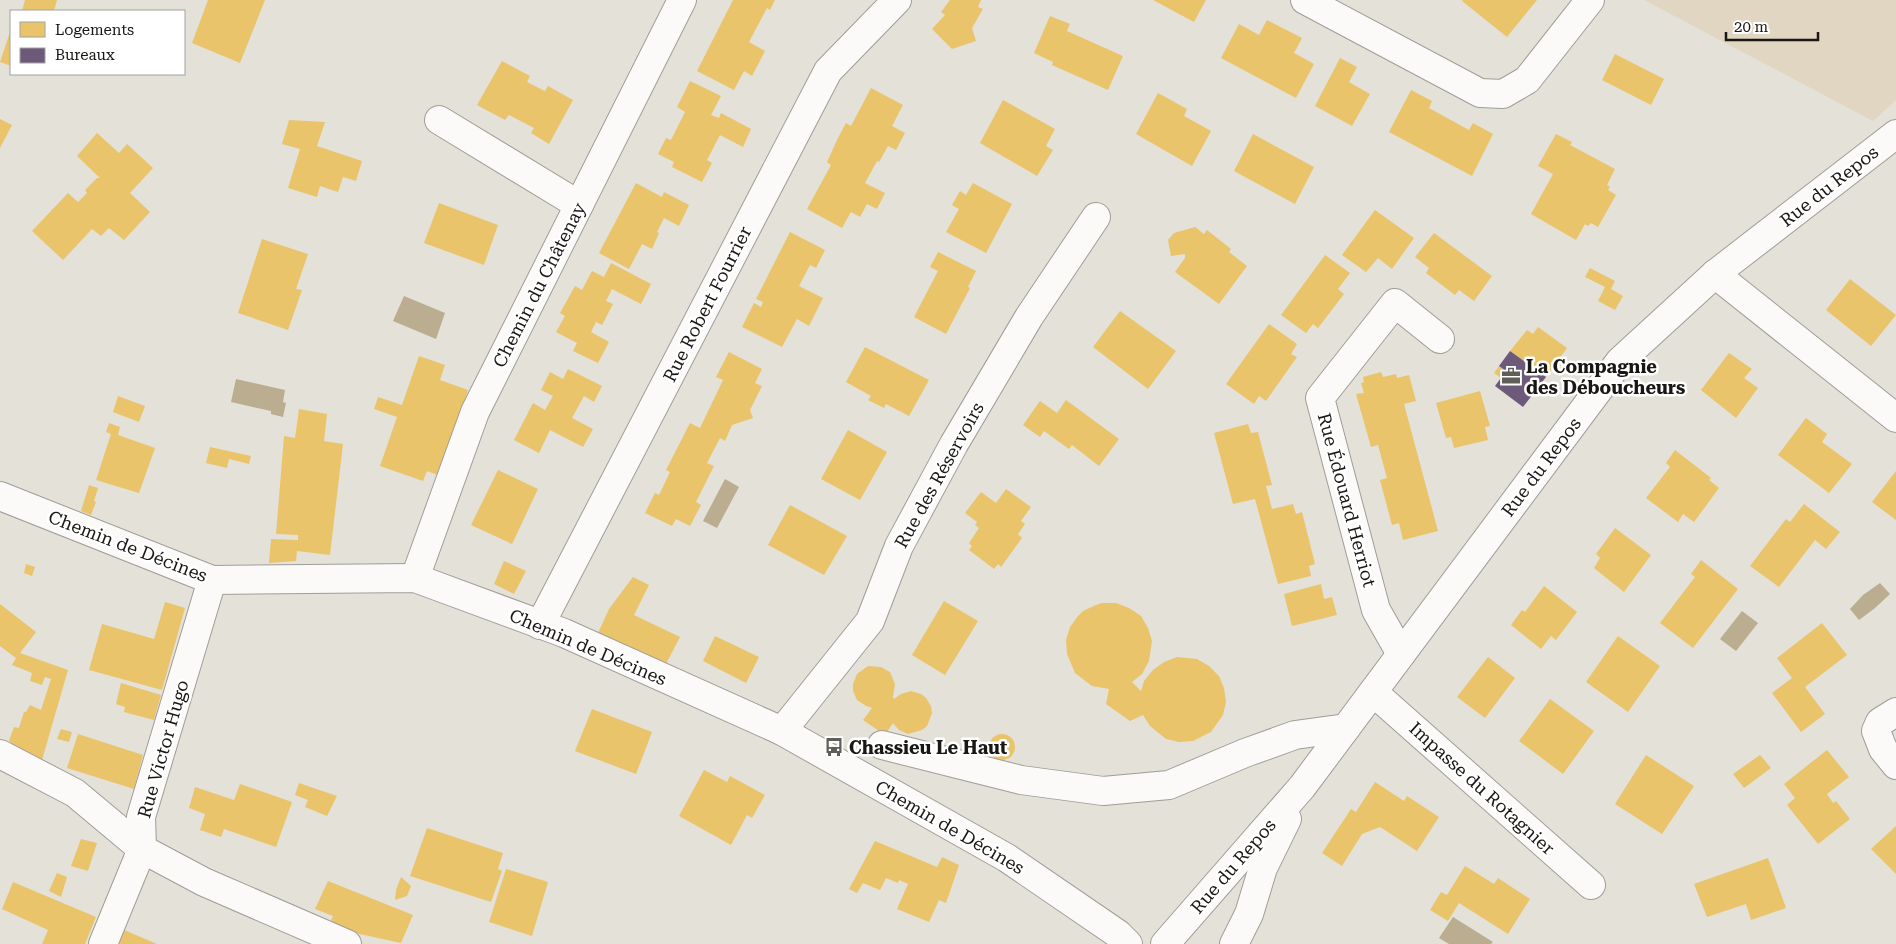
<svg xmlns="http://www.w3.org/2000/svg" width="1896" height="944" font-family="'Roboto Serif',serif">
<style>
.green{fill:#e0d6c1}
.water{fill:#baad90}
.homes{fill:#e9c46a}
.offices{fill:#6d597a}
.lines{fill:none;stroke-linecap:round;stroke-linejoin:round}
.minor-casing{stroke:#a09d98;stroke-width:30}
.minor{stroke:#fbfaf9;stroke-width:28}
.labels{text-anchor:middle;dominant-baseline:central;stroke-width:5;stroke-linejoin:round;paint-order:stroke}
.street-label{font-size:18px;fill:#191713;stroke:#fff}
.poi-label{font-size:18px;font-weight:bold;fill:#191713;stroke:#fff;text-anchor:start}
</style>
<rect width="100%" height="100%" fill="#e4e1d9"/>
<path class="green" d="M1644 0H1896V100L1873 121Z"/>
<g class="water">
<path d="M404 296 445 313 436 339 393 321Z"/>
<path d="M236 379 285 390 283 402 286 403 283 417 271 414V411L231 402Z"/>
<path d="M725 479 739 487 717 528 703 521Z"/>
<path d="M1880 583 1890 594 1875 608 1859 620 1850 609 1863 595Z"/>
<path d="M1742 611 1758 623 1736 651 1720 639Z"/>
<path d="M1453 917 1493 942 1491 944H1449L1439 938Z"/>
</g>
<g class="homes">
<path d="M25 0H57L54 11H22Z"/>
<path d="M208 0H265L240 63 192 43Z"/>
<path d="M733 0H775L770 10 767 8 749 42 765 51 752 76 744 71 734 90 697 71Z"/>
<path d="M950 0H981L978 7 983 9 972 28 976 41 952 49 932 29 945 15 941 12Z"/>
<path d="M1153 0H1206L1194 22Z"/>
<path d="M1463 0H1537L1507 37 1462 1Z"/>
<path d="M1050 16 1070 24 1067 31 1123 56 1108 90 1052 65 1053 62 1034 53Z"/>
<path d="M1267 20 1302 38 1294 53 1314 64 1296 98 1221 58 1239 24 1259 35Z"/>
<path d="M11 29V66L0 62Z"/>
<path d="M1615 54 1664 79 1651 105 1602 80Z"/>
<path d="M1340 58 1357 67 1349 82 1370 94 1352 126 1315 106Z"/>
<path d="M502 61 530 76 527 82 545 91 548 86 573 100 549 144 531 133 534 128 509 115 505 120 477 105Z"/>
<path d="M690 81 721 96 711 115 719 118 721 113 751 129 743 147 720 135 707 160 712 163 702 182 672 167 674 162 658 154 666 138 671 140 685 112 677 107Z"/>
<path d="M871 88 903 105 892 126 905 133 896 150 888 146 879 162 877 161 865 183 885 193 877 209 867 204 860 217 851 212 842 228 807 209 831 165 827 162 837 140 846 123 851 126Z"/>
<path d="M1411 90 1432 101 1429 108 1469 130 1473 123 1493 134 1472 176 1389 132Z"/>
<path d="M1158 93 1187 109 1184 116 1211 131 1192 166 1136 134Z"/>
<path d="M1003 100 1055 129 1046 146 1053 150 1037 176 980 143Z"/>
<path d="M0 119 12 125 0 148Z"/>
<path d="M289 120 325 122 317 146 362 161 356 181 343 177 338 192 320 186 317 197 288 188 300 149 282 144Z"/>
<path d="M97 133 119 153 127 144 153 168 130 193 150 212 124 240 109 228 101 236 92 229 63 260 32 231 68 193 78 202 87 193 85 190 97 178H100L77 156Z"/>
<path d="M1253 134 1314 167 1295 204 1234 171Z"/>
<path d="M1556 134 1572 142 1570 145 1615 169 1607 185 1610 187 1608 190 1616 195 1598 227 1591 223 1588 226 1585 224 1576 240 1531 214 1553 174 1538 166Z"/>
<path d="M636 183 662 197 664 192 689 205 679 226 664 218 657 232 659 233 652 249 642 244 629 269 599 253Z"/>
<path d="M973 183 1012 204 986 253 946 232 959 209 952 205 960 191 966 195Z"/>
<path d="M439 203 498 225 484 265 424 243Z"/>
<path d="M1375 210 1414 238 1392 269 1378 258 1366 272 1342 255Z"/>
<path d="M1195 227 1204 234 1207 230 1231 249 1229 252 1247 266 1219 304 1175 272 1185 258V254L1171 256 1168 240 1174 233Z"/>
<path d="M790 232 825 250 816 268 810 265 799 286 823 298 809 326 797 319 782 347 742 327 754 303 761 307 763 302 756 299Z"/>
<path d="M1434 233 1492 276 1474 301 1459 290 1455 295 1426 273 1429 268 1415 257Z"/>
<path d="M262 239 308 254 296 289 302 290 288 330 238 313Z"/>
<path d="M938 252 976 271 968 287 970 288 946 334 914 317 938 271 930 267Z"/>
<path d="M1325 255 1350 273 1338 289 1344 294 1318 328 1313 324 1306 333 1281 315Z"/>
<path d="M611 263 651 284 641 304 612 289 606 301 613 304 602 325 596 322 591 332 609 342 598 363 573 351 577 343 556 332 565 316 560 313 575 286 582 290 592 271 604 277Z"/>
<path d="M1590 268 1615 281 1611 289 1623 296 1615 310 1598 301 1605 287 1585 277Z"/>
<path d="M1850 279 1896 315 1871 346 1826 310Z"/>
<path d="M1120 311 1176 351 1148 389 1093 347Z"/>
<path d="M1269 324 1297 344 1291 354 1297 357 1266 401 1259 396 1254 404 1226 384Z"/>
<path d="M1538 327 1567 348 1546 377 1510 351 1527 330 1533 334Z"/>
<path d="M865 347 929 380 909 416 886 404 884 408 868 400 871 396 846 382Z"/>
<path d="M729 352 762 369 755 383 762 386 750 410 753 418 732 425 725 441 720 438 707 463 714 466 696 502 701 505 690 526 676 519 672 526 645 513 655 493 659 495 670 472 666 470 690 423 700 428 723 380 716 377Z"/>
<path d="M1729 353 1752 369 1744 378 1758 388 1736 418 1701 390Z"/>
<path d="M419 356 445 365 440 380 468 390 440 476 427 471 423 481 380 466 397 417 374 409 378 397 402 405Z"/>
<path d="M1499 366 1506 371 1501 378 1494 373Z"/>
<path d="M568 369 602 386 594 402 584 396 572 418 593 429 583 447 550 430 539 453 514 440 533 403 545 410 553 396 541 390 550 372 563 379Z"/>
<path d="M1381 372 1383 377 1396 374 1397 378 1409 375 1416 401 1404 404 1438 531 1403 540 1399 523 1392 525 1380 480 1387 478 1378 445 1371 447 1356 394 1364 393 1361 383 1364 382 1363 377Z"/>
<path d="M1480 391 1490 426 1485 427 1488 440 1454 448 1451 437 1446 438 1436 403Z"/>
<path d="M118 396 145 406 139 422 113 412Z"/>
<path d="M1066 400 1119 439 1099 466 1072 445 1069 449 1044 431 1040 437 1023 425 1040 401 1057 413Z"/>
<path d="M299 409 327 414 324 441 343 444 330 555 297 551 296 561 269 563 271 539 298 540V535L276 534 284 436 295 438Z"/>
<path d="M1806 418 1827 434 1822 442 1852 464 1829 493 1778 455Z"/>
<path d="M109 423 120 427 118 435 155 448 139 493 96 480 111 434 106 432Z"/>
<path d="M1248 424 1251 433 1258 432 1260 440 1272 485 1266 486 1272 509 1293 504 1296 514 1302 512 1315 564 1309 566 1311 576 1278 584 1255 499 1233 504 1214 433Z"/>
<path d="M848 430 887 452 860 500 821 479Z"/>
<path d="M210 447 251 456 249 464 229 459 227 468 206 463Z"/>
<path d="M1675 450 1711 478 1709 480 1719 488 1694 522 1683 514 1678 522 1646 498 1670 467 1666 463Z"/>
<path d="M498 470 538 489 512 544 471 525Z"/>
<path d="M1896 471V520L1872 502Z"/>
<path d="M89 485 98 488 94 501 96 502 91 515 81 511Z"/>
<path d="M1006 489 1031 507 1021 521 1025 524 1018 534 1022 538 1001 567 998 564 994 569 969 550 972 546 969 543 979 528 975 525 977 522 965 513 981 492 996 503Z"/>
<path d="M1804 504 1840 532 1826 549 1815 540 1779 587 1750 566 1786 519 1790 522Z"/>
<path d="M790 505 847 536 824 575 768 545Z"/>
<path d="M1615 528 1651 555 1624 592 1594 568 1600 558 1596 554Z"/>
<path d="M1701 560 1738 589 1693 648 1660 623 1695 577 1691 574Z"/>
<path d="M504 561 526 571 514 594 494 584Z"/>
<path d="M26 564 35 567 32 576 24 573Z"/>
<path d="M633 577 649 585 634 615 680 637 666 664 598 633 609 609Z"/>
<path d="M1321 584 1324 599 1332 597 1337 615 1292 626 1284 594Z"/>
<path d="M1544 586 1577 612 1556 640 1551 636 1541 649 1511 625 1522 610 1525 612Z"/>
<path d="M944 601 978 621 945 675 912 655Z"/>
<path d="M165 602 185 608 162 690 89 670 102 624 154 639Z"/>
<path d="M1102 603H1116L1129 608 1141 616 1148 628 1152 641 1149 661 1142 674 1132 682 1141 691 1144 681 1153 670 1164 662 1177 657 1197 659 1209 666 1219 676 1224 688 1226 702 1223 715 1211 732 1193 741 1179 742 1166 739 1150 726 1143 715 1130 721 1106 704 1109 689 1092 686 1075 673 1067 654 1066 640 1070 627 1078 616 1083 611 1096 605Z"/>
<path d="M0 604 36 632 20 653 68 670 42 760 14 748 15 746 9 741 14 727 19 728 24 712H26L30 705 41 710 51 679 45 677 42 685 30 681 32 673 12 665 16 658 0 646Z"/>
<path d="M1822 623 1847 655 1805 687 1825 714 1801 732 1772 693 1792 678 1777 658Z"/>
<path d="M715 636 759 657 746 683 703 661Z"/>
<path d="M1618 636 1660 666 1628 712 1586 682Z"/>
<path d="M1488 657 1515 678 1485 718 1457 697Z"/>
<path d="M868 666 881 667 890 672 895 684 893 697 894 699 901 694 911 691 921 694 926 698 931 706 932 713 927 726 922 730 908 734 899 730 893 723 885 735 863 720 872 708 866 706 857 700 853 691V684L857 674Z"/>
<path d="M121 683 161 695 154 720 124 712 125 707 116 704Z"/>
<path d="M1550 699 1594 731 1563 774 1519 741Z"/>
<path d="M592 709 652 732 636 774 575 751Z"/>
<path d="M61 729 72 732 69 742 57 739Z"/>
<circle cx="1002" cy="747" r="13"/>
<path d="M78 734 143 755 134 789 67 768Z"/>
<path d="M1827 750 1849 777 1827 794 1833 803 1836 801 1850 819 1818 844 1787 805 1795 798 1784 784Z"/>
<path d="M1646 755 1694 786 1662 834 1615 804Z"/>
<path d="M1760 755 1771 768 1744 788 1733 774Z"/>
<path d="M704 770 727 782 730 776 765 795 752 818 747 815 731 845 679 816Z"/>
<path d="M1375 782 1404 801 1407 796 1439 817 1417 851 1380 827 1362 834 1342 866 1322 853 1351 809 1356 812Z"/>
<path d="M299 783 337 796 327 816 305 807 308 800 295 795Z"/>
<path d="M240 784 292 802 276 847 224 829 221 837 200 830 205 814 189 808 195 787 234 800Z"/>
<path d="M1896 826V874L1871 849Z"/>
<path d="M427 828 503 853 498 869 502 871 491 902 410 876Z"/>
<path d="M81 839 97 843 88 871 71 866Z"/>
<path d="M875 841 937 867 942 857 959 865 946 903 939 900 929 922 897 909 908 884 899 880 898 883 886 878 880 890 863 883 857 893 849 889Z"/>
<path d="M1768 858 1786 908 1751 920 1746 904 1707 917 1694 884Z"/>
<path d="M1465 866 1494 884 1498 878 1530 899 1508 934 1459 903 1448 921 1430 910 1441 892 1447 895Z"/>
<path d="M506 869 548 882 532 936 489 922Z"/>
<path d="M57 873 67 877 61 897 49 891Z"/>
<path d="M401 877 411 886 407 896 395 900 396 890Z"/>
<path d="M328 881 413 915 401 943 346 931 330 923 333 916 315 909Z"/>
<path d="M13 882 96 917 85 944H42L48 930 2 909Z"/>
<path d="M122 929 157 944H116Z"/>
</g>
<path class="offices" d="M1510 351 1546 377 1523 407 1495 386 1506 371 1499 366Z"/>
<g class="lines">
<g class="minor-casing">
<g id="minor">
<path d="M1305 0 1480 93 1503 94 1527 80 1590 0"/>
<path d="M439 120 579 205"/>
<path d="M1715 274 1896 418"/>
<path d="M0 496 212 580 415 578 564 633 782 731 1007 858 1118 934 1128 944"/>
<path d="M415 578 475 412 682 0"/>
<path d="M540 625 828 71 897 0"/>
<path d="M1401 654 1376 610 1320 398 1395 303 1440 339"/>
<path d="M1373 692 1591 885"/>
<path d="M1896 712 1880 722 1876 731 1883 749 1896 765"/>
<path d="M782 731 870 621 899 546 954 444 1029 317 1096 217"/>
<path d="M882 745 1021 780 1103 791 1169 785 1245 753 1295 735 1346 728"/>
<path d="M0 754 75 793 142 849 204 882 347 944"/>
<path d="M103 944 142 849 141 817 212 580"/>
<path d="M1165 944 1302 787 1620 361 1715 274 1896 134"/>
<path d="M1234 944 1249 914 1263 868 1287 819"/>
</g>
</g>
<use href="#minor" class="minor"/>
</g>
<defs>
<g id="office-bare" transform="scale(1.5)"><path d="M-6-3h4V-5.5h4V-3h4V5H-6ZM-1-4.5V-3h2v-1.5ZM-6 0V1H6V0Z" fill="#605e58" stroke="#fff" stroke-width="2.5" paint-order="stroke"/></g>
<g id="bus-bare" transform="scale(1.5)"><path d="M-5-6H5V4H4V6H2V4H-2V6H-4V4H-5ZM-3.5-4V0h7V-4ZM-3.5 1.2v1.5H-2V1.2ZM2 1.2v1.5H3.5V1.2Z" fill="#605e58" stroke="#fff" stroke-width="2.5" paint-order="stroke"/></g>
</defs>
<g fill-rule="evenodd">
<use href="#office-bare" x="1511" y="376"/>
<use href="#bus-bare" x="834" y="747"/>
</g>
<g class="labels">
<g class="street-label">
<text transform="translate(1829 186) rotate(-38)">Rue du Repos</text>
<text transform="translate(539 285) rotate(-63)">Chemin du Châtenay</text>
<text transform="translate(707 304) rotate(-63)">Rue Robert Fourrier</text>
<text transform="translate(1541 467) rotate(-53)">Rue du Repos</text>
<text transform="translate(939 475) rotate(-61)">Rue des Réservoirs</text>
<text transform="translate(1347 500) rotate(75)">Rue Édouard Herriot</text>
<text transform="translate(128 546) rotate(21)">Chemin de Décines</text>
<text transform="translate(588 647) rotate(23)">Chemin de Décines</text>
<text transform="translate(163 749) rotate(-74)">Rue Victor Hugo</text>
<text transform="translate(1482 788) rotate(42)">Impasse du Rotagnier</text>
<text transform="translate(950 827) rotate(30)">Chemin de Décines</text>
<text transform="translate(1233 866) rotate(-49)">Rue du Repos</text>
</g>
<g class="poi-label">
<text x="1526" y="366">La Compagnie<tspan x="1526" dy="21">des Déboucheurs</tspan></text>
<text x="849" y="747">Chassieu Le Haut</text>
</g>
</g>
<rect x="10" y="10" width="175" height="65" fill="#ffffff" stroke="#a3a2a1"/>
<rect x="20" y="22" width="25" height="15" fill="#e9c46a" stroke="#a3a2a1"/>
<text x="55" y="35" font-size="15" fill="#191713">Logements</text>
<rect x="20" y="48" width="25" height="15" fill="#6d597a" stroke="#a3a2a1"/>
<text x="55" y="60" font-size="15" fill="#191713">Bureaux</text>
<path d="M1726 32v8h92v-8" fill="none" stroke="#191713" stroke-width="2.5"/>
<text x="1734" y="32" font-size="15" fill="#191713" stroke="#ffffff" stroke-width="4" paint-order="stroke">20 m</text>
</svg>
